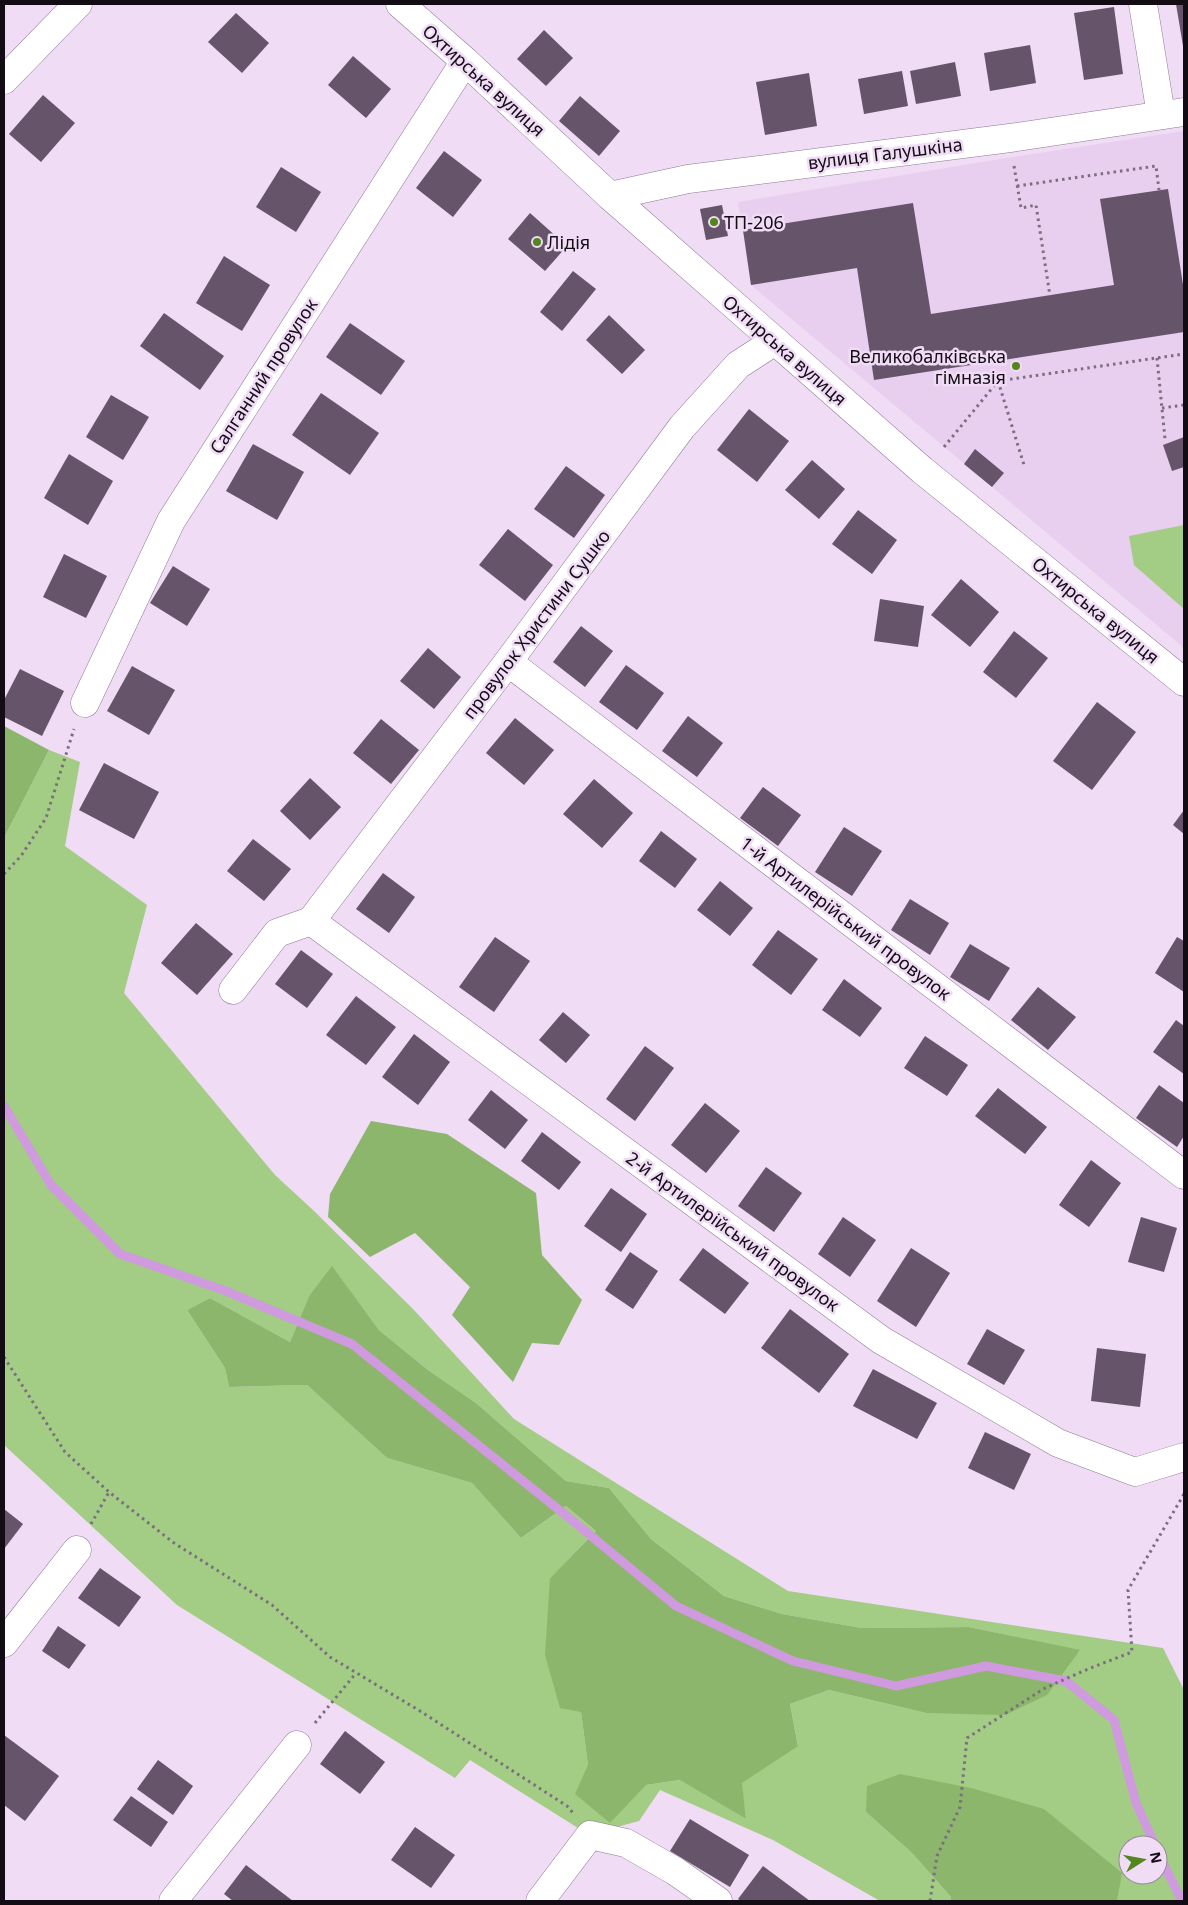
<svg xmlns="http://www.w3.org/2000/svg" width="1188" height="1905" font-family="'Noto Sans',sans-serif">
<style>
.built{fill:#e8cfef}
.green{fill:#a3cc84;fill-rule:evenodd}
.forest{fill:#8cb66c}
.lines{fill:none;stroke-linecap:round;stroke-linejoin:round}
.stream{stroke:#d09ade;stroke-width:9}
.building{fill:#65546a}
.minor-casing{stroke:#8d7a92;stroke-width:29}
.path{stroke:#7b6e7f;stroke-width:3;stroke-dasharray:2.5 4;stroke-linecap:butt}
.minor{stroke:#fff;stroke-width:28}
.poi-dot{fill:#53861d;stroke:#f0dcf5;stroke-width:2}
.labels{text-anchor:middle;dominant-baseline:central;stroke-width:5;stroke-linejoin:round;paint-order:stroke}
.street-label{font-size:18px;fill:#130c15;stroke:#f0dcf5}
.poi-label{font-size:18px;fill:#130c15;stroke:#f0dcf5;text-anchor:start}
</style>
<rect width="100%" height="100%" fill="#f0dcf5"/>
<path class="built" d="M1184 131V648L751 285 738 202 1013 157Z"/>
<g class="green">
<path d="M1184 525V609L1134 565 1129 536Z"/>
<path d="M49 750 80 762 65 846 147 905 124 993 275 1175 313 1210 414 1310 514 1419 788 1591 1163 1648 1184 1690V1901H1117L1121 1873 866 1812 912 1853 951 1897 950 1901H880L773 1840 660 1790 639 1821 610 1829 578 1828 470 1760 455 1778 177 1605 4 1445V838ZM332 1267 379 1330 428 1370 476 1403 566 1481 609 1488 651 1539 724 1596 782 1614 862 1628 969 1627 1080 1651 926 1713 829 1690 790 1704 798 1745 741 1783 746 1819 681 1780 646 1785 588 1765 581 1712 550 1578 596 1531 566 1506 521 1538 472 1483 387 1458 307 1385 229 1387 225 1368 187 1310 210 1298 290 1342 309 1296ZM1128 1845H1158V1875H1128Z"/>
</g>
<g class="forest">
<path d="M4 726 49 750 4 838Z"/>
<path d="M371 1121 447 1134 536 1193 542 1255 582 1300 559 1345 532 1343 513 1382 452 1315 470 1287 415 1233 370 1257 328 1217 330 1194Z"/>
<path d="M332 1266 379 1330 428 1370 476 1403 566 1481 609 1488 651 1539 724 1596 782 1614 862 1628 969 1627 1080 1650 1047 1695 1005 1715 926 1713 829 1690 790 1704 798 1746 742 1783 746 1819 680 1780 646 1785 610 1823 575 1794 588 1765 581 1712 560 1708 545 1655 550 1578 596 1531 566 1506 521 1538 472 1483 387 1458 307 1385 229 1387 225 1368 187 1310 210 1298 290 1342 309 1296Z"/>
<path d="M900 1774 971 1788 1044 1809 1122 1873 1117 1901H950L951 1897 912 1853 866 1812 867 1786Z"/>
</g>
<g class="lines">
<g class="stream">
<path d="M4 1106 51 1185 120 1254 226 1291 352 1344 573 1521 676 1606 793 1661 896 1686 986 1666 1066 1681 1114 1720 1136 1803 1155 1845"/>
<path d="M1158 1853 1182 1901"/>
</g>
</g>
<g class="building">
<path d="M1176 4H1184V46H1183Z"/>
<path d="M1114 7 1123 74 1084 80 1074 13Z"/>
<path d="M236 13 269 43 242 73 208 42Z"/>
<path d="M544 30 573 58 546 86 517 59Z"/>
<path d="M1030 45 1036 83 990 91 984 53Z"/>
<path d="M353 56 391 89 366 118 328 85Z"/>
<path d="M955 62 961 96 916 104 910 71Z"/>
<path d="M902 71 908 106 864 114 858 79Z"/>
<path d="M809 73 817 126 765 135 756 82Z"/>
<path d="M43 95 75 123 41 162 9 134Z"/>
<path d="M580 96 620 131 599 156 559 121Z"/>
<path d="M444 151 482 180 453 217 416 188Z"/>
<path d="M281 167 321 192 296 232 256 207Z"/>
<path d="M1168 189 1184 291V332L874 380 857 268 751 285 743 230 913 203 931 314 1114 285 1100 199Z"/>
<path d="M722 205 728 236 706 240 700 209Z"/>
<path d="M530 213 567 246 545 271 508 239Z"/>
<path d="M224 256 270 285 242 331 196 303Z"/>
<path d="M573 271 596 289 562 331 540 312Z"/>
<path d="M164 313 224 356 200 390 140 346Z"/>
<path d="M609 315 645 350 622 374 586 340Z"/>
<path d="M350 323 405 361 381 395 326 357Z"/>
<path d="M321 393 379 433 350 475 292 435Z"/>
<path d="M111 395 149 417 123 460 86 437Z"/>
<path d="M749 409 789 441 757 482 717 450Z"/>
<path d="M1184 437V467L1172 471 1163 445Z"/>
<path d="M253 444 304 472 277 520 226 491Z"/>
<path d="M975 449 1004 473 992 487 964 464Z"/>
<path d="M69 454 113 481 88 525 44 498Z"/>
<path d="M812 460 845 489 819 519 785 490Z"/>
<path d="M566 466 605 495 574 538 534 509Z"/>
<path d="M858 510 897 540 872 574 832 544Z"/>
<path d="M508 529 553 565 525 601 479 565Z"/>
<path d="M64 554 107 576 86 618 43 597Z"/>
<path d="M173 566 210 589 187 626 150 603Z"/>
<path d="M961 579 999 612 970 647 931 615Z"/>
<path d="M880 599 924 606 918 647 874 641Z"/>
<path d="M581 626 613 651 585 687 553 662Z"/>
<path d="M1014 631 1048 658 1016 698 983 672Z"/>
<path d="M428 648 461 677 434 709 400 681Z"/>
<path d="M626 665 664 693 637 730 599 702Z"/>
<path d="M132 666 175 690 149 735 107 711Z"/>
<path d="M20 669 64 691 42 736 4 717V700Z"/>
<path d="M1097 702 1136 732 1092 790 1053 761Z"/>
<path d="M688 716 723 743 697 777 662 751Z"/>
<path d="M515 718 554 750 524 785 486 753Z"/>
<path d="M381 719 419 750 391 784 353 753Z"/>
<path d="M104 763 159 792 134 839 79 810Z"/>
<path d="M310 778 341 807 310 840 280 811Z"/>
<path d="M594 779 633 813 602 848 563 814Z"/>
<path d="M763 787 801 815 778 846 740 818Z"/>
<path d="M1184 810V834L1173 825Z"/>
<path d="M844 827 882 851 852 896 815 872Z"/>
<path d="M661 831 697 859 675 888 639 861Z"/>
<path d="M253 839 291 869 264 901 227 871Z"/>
<path d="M383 873 415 897 389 933 356 909Z"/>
<path d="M720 881 753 908 730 936 697 910Z"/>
<path d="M910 899 949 923 930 955 891 930Z"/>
<path d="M196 923 233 954 197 995 161 963Z"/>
<path d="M778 930 818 959 791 995 752 965Z"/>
<path d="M495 937 530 961 494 1012 459 987Z"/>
<path d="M1177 937 1184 941V992L1155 973Z"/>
<path d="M970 944 1010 968 989 1001 950 977Z"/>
<path d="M301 950 333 974 307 1008 275 984Z"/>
<path d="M844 979 882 1008 860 1037 822 1010Z"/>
<path d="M1038 987 1076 1017 1048 1050 1011 1020Z"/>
<path d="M356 996 396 1027 366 1065 326 1035Z"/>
<path d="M563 1012 590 1035 566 1063 539 1040Z"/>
<path d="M1176 1020 1184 1026V1074L1153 1052Z"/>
<path d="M414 1034 450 1062 418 1105 382 1077Z"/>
<path d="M925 1036 968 1065 947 1096 904 1068Z"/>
<path d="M645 1046 674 1068 635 1121 606 1099Z"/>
<path d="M1159 1085 1184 1103V1136L1177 1147 1136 1118Z"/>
<path d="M998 1088 1047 1127 1025 1154 975 1116Z"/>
<path d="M491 1090 528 1120 505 1149 468 1120Z"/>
<path d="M705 1103 740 1131 706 1173 671 1145Z"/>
<path d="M542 1132 581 1162 559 1190 521 1161Z"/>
<path d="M1091 1160 1121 1183 1089 1227 1059 1205Z"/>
<path d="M766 1167 802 1193 774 1232 738 1206Z"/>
<path d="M611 1188 647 1214 621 1252 584 1226Z"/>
<path d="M843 1217 876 1240 850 1277 818 1254Z"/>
<path d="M1141 1217 1177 1228 1164 1272 1128 1262Z"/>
<path d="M703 1248 749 1283 725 1314 679 1280Z"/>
<path d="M911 1248 950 1273 916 1327 877 1301Z"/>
<path d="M630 1252 658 1271 633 1309 605 1290Z"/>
<path d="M790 1309 849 1354 819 1393 761 1348Z"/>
<path d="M987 1329 1025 1350 1004 1385 967 1364Z"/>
<path d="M1097 1348 1146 1354 1140 1407 1091 1401Z"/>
<path d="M873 1369 937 1403 917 1439 853 1406Z"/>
<path d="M985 1432 1031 1454 1014 1490 968 1468Z"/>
<path d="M4 1509 23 1524 4 1549Z"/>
<path d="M100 1568 141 1597 119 1627 78 1598Z"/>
<path d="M58 1626 86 1645 69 1669 42 1651Z"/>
<path d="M345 1731 385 1762 360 1794 320 1764Z"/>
<path d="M4 1735 59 1776 25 1821 4 1805Z"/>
<path d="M158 1760 193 1786 173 1815 137 1789Z"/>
<path d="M131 1796 168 1822 151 1847 113 1820Z"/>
<path d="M690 1819 749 1855 730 1887 670 1851Z"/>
<path d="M415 1827 455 1855 431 1888 391 1860Z"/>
<path d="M246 1865 293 1901H233L224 1894Z"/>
<path d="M763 1866 810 1901H741L738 1899Z"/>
</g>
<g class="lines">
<g class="minor-casing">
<g id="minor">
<path d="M400 4 465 61 610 196 922 470 1184 682"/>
<path d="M1143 4 1161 115"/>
<path d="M4 80 78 4"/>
<path d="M610 196 688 179 1010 138 1184 112"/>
<path d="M508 662 1184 1175"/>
<path d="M85 703 171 521 465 61"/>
<path d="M311 921 881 1340 1058 1443 1135 1472 1184 1457"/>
<path d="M311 921 508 662 682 427 738 365 775 341"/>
<path d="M233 990 277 933 311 921"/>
<path d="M4 1643 77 1550"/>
<path d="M173 1901 297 1745"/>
<path d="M540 1901 590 1835 626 1843 675 1871 718 1901"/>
</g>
</g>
<g class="path">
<path d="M1014 166 1021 208 1036 205 1050 296"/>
<path d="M1017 186 1156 166 1159 190"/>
<path d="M1157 358 1165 439"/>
<path d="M998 381 1024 465"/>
<path d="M1162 408 1184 405"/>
<path d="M944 447 998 381 1184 354"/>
<path d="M4 874 21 856 46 818 74 729"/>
<path d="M4 1357 65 1452 109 1492 174 1543 272 1605 330 1657 420 1711 567 1806 573 1813"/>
<path d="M91 1524 109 1492"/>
<path d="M315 1723 356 1673"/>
<path d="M930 1901 937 1856 960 1807 967 1738 1045 1688 1088 1669 1132 1652 1128 1590 1184 1494"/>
</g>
<use href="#minor" class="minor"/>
</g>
<g class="poi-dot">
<circle cx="714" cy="222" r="5"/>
<circle cx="537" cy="242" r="5"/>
<circle cx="1016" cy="366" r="5"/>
</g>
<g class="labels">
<g class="street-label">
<text transform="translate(484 80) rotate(42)">Охтирська вулиця</text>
<text transform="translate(885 153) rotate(-7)">вулиця Галушкіна</text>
<text transform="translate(785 350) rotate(41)">Охтирська вулиця</text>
<text transform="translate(263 376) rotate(-57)">Салганний провулок</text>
<text transform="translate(1096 610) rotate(39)">Охтирська вулиця</text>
<text transform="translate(536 624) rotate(-53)">провулок Христини Сушко</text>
<text transform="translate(846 918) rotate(37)">1-й Артилерійський провулок</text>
<text transform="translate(733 1231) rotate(36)">2-й Артилерійський провулок</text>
</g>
<g class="poi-label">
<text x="724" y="222">ТП-206</text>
<text x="547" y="242">Лідія</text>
<text x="1006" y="356" text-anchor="end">Великобалківська<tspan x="1006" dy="21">гімназія</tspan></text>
</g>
</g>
<rect width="1188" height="1905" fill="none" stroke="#130c15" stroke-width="10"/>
<g transform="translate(1143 1860) rotate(79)"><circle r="24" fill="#f0dcf5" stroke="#98899b"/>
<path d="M0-4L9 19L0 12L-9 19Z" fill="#53861d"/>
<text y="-8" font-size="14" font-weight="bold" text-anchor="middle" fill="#130c15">N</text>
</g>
</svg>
